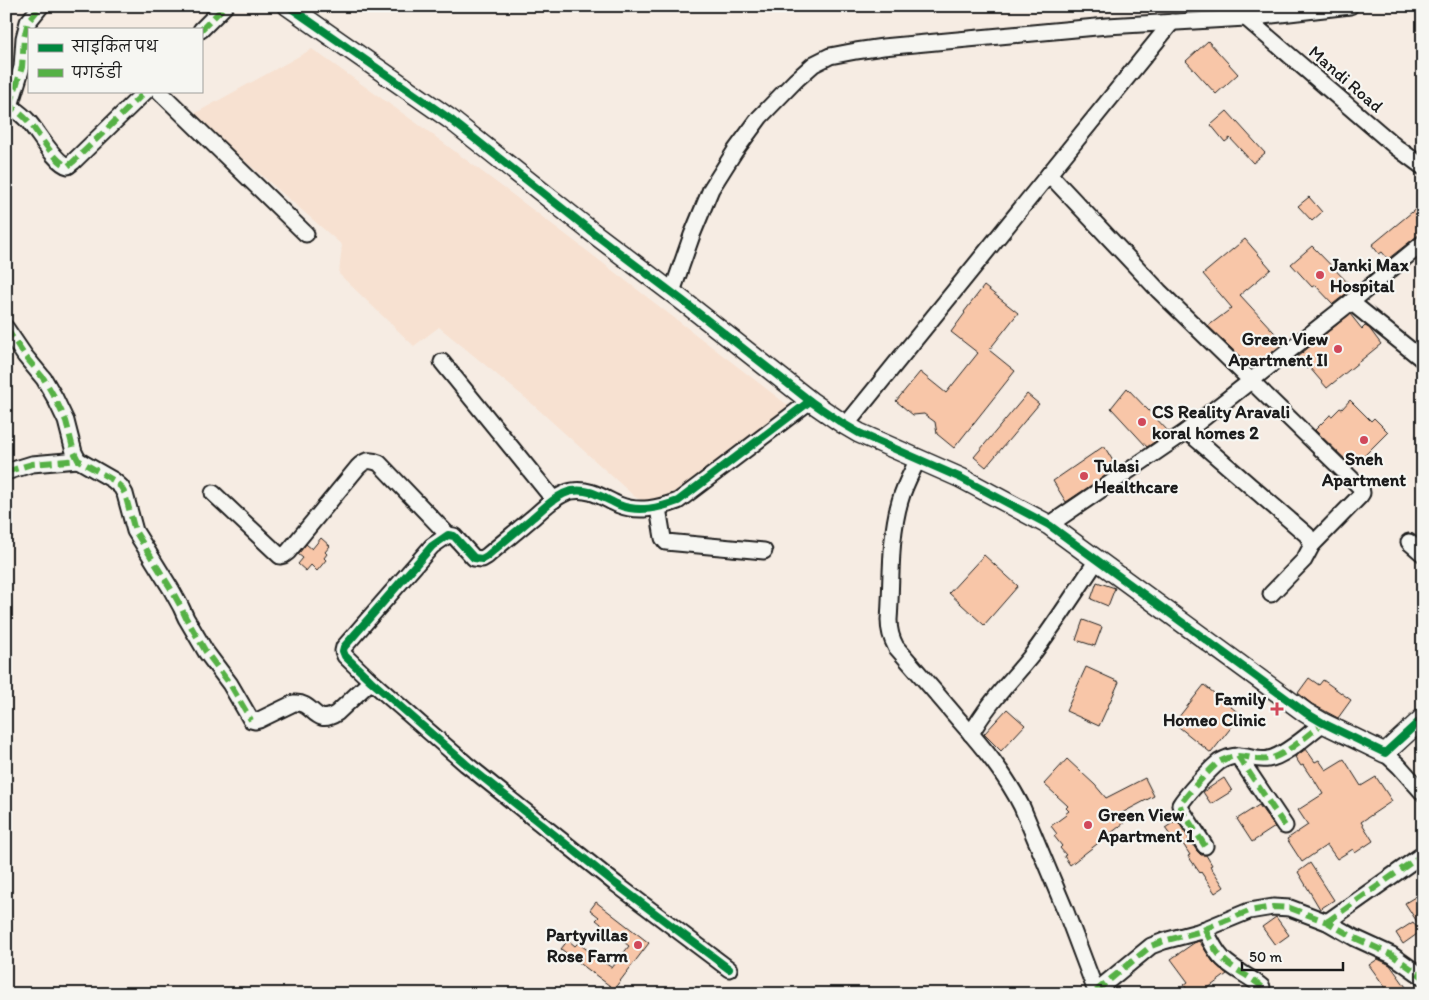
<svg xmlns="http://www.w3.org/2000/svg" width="1429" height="1000" font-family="Itim,'Playpen Sans Deva',sans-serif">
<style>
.built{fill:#f7e1d1}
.building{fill:#f8c6a8;stroke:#1c1c1c}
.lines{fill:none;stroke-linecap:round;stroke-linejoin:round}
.minor-casing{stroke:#1c1c1c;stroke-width:19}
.tertiary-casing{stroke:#1c1c1c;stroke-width:22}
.minor{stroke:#f6f6f2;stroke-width:15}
.tertiary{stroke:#f6f6f2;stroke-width:19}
.quiet{stroke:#55b145;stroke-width:6;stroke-dasharray:12 6;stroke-linecap:butt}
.cycleway-casing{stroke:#f6f6f2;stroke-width:11}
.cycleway{stroke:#00873e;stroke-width:8}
.poi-dot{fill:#d1495b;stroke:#f6f6f2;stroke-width:2}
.labels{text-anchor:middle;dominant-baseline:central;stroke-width:4.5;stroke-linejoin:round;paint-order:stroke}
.street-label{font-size:18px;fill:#1c1c1c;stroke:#f6f6f2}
.poi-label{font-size:18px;font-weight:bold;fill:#1c1c1c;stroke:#f6f6f2;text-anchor:start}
</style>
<rect width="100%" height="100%" fill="#f6ece3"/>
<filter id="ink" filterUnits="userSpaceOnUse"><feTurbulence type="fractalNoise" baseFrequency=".02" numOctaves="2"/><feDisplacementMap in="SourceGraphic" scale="10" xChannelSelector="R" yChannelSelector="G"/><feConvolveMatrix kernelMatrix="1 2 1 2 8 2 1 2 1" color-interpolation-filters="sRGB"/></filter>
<g filter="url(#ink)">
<path class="built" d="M312 49 429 132 565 234 790 407 668 500 650 504 635 497 529 401 439 327 414 346 339 274 342 245 192 115Z"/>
<g class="building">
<path d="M1208 41 1238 74 1216 94 1186 61Z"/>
<path d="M1227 111 1265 153 1253 163 1230 138 1225 142 1211 125Z"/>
<path d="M1309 197 1322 212 1312 221 1298 206Z"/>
<path d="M1423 203V234L1417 236 1388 259 1382 252 1379 254 1372 245Z"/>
<path d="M1245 239 1271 269 1240 295 1284 343 1252 368 1208 326 1232 308 1203 274Z"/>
<path d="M1312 246 1353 288 1333 304 1315 285 1312 287 1291 264Z"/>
<path d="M984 286 1018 313 989 350 1015 371 954 448 937 434 935 422 924 414 913 415 896 401 920 372 946 393 978 353 951 332 965 313 964 312Z"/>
<path d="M1350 314 1362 329 1365 326 1369 328 1381 344 1327 388 1309 367 1307 369 1297 357Z"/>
<path d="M1127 388 1169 432 1147 447 1111 408Z"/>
<path d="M1027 394 1039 404 986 467 974 457Z"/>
<path d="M1350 400 1371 421 1374 418 1388 432 1353 467 1315 430 1330 415 1332 416 1340 408 1342 409Z"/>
<path d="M1104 446 1113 461 1109 464 1114 470 1066 502 1053 481Z"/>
<path d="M321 538 330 546 325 552 327 554 324 558 326 560 317 571 311 565 306 571 298 564 303 558 298 554 306 544 312 549Z"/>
<path d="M984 555 1018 586 984 625 949 593Z"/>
<path d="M1097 582 1115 588 1108 606 1091 599Z"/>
<path d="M1083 620 1102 627 1095 646 1076 640Z"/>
<path d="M1086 667 1119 682 1099 726 1066 711Z"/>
<path d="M1309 678 1319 685 1323 680 1351 700 1338 718 1312 704 1298 693Z"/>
<path d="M1204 685 1241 715 1211 753 1174 723Z"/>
<path d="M1007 709 1025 725 1001 751 984 734Z"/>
<path d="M1306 749 1315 762 1319 760 1326 770 1344 759 1361 786 1376 777 1392 801 1361 822 1373 841 1355 853 1353 849 1337 859 1327 845 1302 862 1287 839 1308 825 1298 810 1323 794 1312 776 1311 777 1303 765 1301 766 1295 757Z"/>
<path d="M1067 759 1095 785 1106 798 1145 778 1154 796 1118 815 1124 823 1070 865 1064 856 1066 855 1060 848 1062 846 1054 836 1057 834 1051 826 1066 815 1065 814 1069 811 1066 808 1068 806 1044 784Z"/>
<path d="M1224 778 1232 791 1211 804 1203 792Z"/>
<path d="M1259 805 1275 827 1252 842 1237 819Z"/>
<path d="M1177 820 1197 851 1201 855H1206L1212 865 1210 866 1224 887 1215 893 1201 872 1200 873 1188 856 1190 855 1178 836 1173 839 1165 828Z"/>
<path d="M1310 863 1334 900 1320 909 1298 872Z"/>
<path d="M1415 897 1423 908V931L1405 903Z"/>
<path d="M596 902 649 943 614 989 561 949 568 940 575 946 578 943 612 968 629 946 596 920 599 917 590 910Z"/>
<path d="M1276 917 1289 935 1275 945 1262 927Z"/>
<path d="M1413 922 1420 932 1403 944 1396 933Z"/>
<path d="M1199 941 1213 962 1227 974 1200 994H1191L1184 985 1188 982 1171 959 1194 943Z"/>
<path d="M1378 959 1390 965 1411 994H1390L1369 965Z"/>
</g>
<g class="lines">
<g class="minor-casing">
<g id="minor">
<path d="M1246 18 1396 147 1423 167"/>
<path d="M201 30 225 6"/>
<path d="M159 91 306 234"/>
<path d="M6 103C14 109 22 114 28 121 38 132 55 163 68 166L73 162 146 91"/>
<path d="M10 106 22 67 24 38 28 22 41 6"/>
<path d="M1049 174 1159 291 1361 488 1362 493 1360 496 1312 545 1304 560 1271 594"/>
<path d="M672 292 692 235 711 189 735 151 760 117 796 80 814 64 830 56 856 51 883 47 1107 26 1246 18 1350 6"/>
<path d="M1351 302 1423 360"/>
<path d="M6 328 25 356 44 379 55 398 66 421 74 452 78 460 113 480 121 487 125 494 135 531 171 589 181 607 186 618 206 652 230 684 251 720 255 721 259 720 294 703C314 701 314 728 337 713L371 681"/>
<path d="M442 362 554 500"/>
<path d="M846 425 1172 22"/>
<path d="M1187 431 1307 535 1312 545"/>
<path d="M918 459C912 472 904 486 900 501 889 539 892 581 889 620 889 630 891 638 896 647 917 671 938 695 959 720 983 747 1006 775 1022 807L1066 912 1097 994"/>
<path d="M6 472 32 464 78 460"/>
<path d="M213 493 280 556 284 555 288 552 358 467C365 460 370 459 379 463L448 535"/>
<path d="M658 508 663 538 666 542 764 551"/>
<path d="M1049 525 1187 431 1351 302 1423 243"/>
<path d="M1409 542 1423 554"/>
<path d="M971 734C987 704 1011 681 1032 655 1055 624 1076 592 1097 560"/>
<path d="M1385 753 1399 766 1423 793"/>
<path d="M1238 756 1285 826"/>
<path d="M1205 846 1181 809 1180 805C1186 795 1210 769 1219 762 1224 759 1232 756 1238 756 1248 756 1258 761 1268 759 1284 757 1310 733 1323 723"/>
<path d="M1327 922 1423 854"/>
<path d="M1205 929C1210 940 1215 951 1223 959 1234 970 1250 976 1262 987"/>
<path d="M729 969 616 884 466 764 371 681 345 656 343 651 344 647 432 546 448 535 454 536 474 558 482 559 487 556C502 543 517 531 531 519 543 509 557 494 572 491 590 488 603 498 619 505 639 513 659 508 678 501L810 401"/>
<path d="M1096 991 1151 946 1164 941 1198 932 1249 911 1273 907 1290 908 1327 922 1355 938 1392 955 1423 977"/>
</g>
</g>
<g class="tertiary-casing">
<path id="tertiary" d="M288 6 450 119 592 232 683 301 810 401 842 423 859 433 961 478 1049 525 1306 713 1323 723 1385 753 1423 718"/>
</g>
<use href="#minor" class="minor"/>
<use href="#tertiary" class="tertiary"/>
<g class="quiet">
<path d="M201 30 225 6"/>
<path d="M6 103C14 109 22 114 28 121 38 132 55 163 68 166L73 162 146 91"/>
<path d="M10 106 22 67 24 38 28 22 41 6"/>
<path d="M6 328 25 356 44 379 55 398 66 421 74 452 78 460 113 480 121 487 125 494 135 531 171 589 181 607 186 618 206 652 230 684 251 720"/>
<path d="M6 472 32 464 78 460"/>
<path d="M1238 756 1285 826"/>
<path d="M1205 846 1181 809 1180 805C1186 795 1210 769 1219 762 1224 759 1232 756 1238 756 1248 756 1258 761 1268 759 1284 757 1310 733 1323 723"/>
<path d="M1327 922 1423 854"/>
<path d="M1205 929C1210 940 1215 951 1223 959 1234 970 1250 976 1262 987"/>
<path d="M1096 991 1151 946 1164 941 1198 932 1249 911 1273 907 1290 908 1327 922 1355 938 1392 955 1423 977"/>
</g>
<g class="cycleway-casing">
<g id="cycleway">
<path d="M288 6 450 119 592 232 683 301 810 401 842 423 859 433 961 478 1049 525 1306 713 1323 723 1385 753 1423 718"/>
<path d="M729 969 616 884 466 764 371 681 345 656 343 651 344 647 432 546 448 535 454 536 474 558 482 559 487 556C502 543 517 531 531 519 543 509 557 494 572 491 590 488 603 498 619 505 639 513 659 508 678 501L810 401"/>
</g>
</g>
<use href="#cycleway" class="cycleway"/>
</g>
</g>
<g class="poi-dot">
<circle cx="1320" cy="275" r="5"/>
<circle cx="1338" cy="349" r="5"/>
<circle cx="1142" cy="422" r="5"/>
<circle cx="1364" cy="440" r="5"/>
<circle cx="1084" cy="476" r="5"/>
<path d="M1274.5 701.5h5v5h5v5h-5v5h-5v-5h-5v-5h5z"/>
<circle cx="1088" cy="825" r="5"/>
<circle cx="638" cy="945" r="5"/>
</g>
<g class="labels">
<g class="street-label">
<text transform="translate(1346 79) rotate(41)">Mandi Road</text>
</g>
<g class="poi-label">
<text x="1330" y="265">Janki Max<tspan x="1330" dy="21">Hospital</tspan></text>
<text x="1328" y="339" text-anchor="end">Green View<tspan x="1328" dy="21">Apartment II</tspan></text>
<text x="1152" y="412">CS Reality Aravali<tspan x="1152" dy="21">koral homes 2</tspan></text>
<text x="1364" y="459" text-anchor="middle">Sneh<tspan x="1364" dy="21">Apartment</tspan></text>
<text x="1094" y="466">Tulasi<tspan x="1094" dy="21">Healthcare</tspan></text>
<text x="1266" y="699" text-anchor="end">Family<tspan x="1266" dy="21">Homeo Clinic</tspan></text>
<text x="1098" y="815">Green View<tspan x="1098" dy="21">Apartment 1</tspan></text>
<text x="628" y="935" text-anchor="end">Partyvillas<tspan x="628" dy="21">Rose Farm</tspan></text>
</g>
</g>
<rect width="1429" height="1000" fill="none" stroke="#f6f6f2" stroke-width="25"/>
<rect x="12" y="12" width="1404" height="975" fill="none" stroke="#1c1c1c" stroke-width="2" filter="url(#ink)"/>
<rect x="28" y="28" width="175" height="65" fill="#f6f6f2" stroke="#9f9f9c"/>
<rect x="38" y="44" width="25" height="8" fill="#00873e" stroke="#9f9f9c"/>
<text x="72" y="52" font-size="15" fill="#1c1c1c">साइकिल पथ</text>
<rect x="38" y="69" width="25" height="8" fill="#55b145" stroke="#9f9f9c"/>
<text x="72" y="78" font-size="15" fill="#1c1c1c">पगडंडी</text>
<path d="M1242 962v8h101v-8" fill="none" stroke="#1c1c1c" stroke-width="2.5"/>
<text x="1249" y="962" font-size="15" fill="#1c1c1c" stroke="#f6f6f2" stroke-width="4" paint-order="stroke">50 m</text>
</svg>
